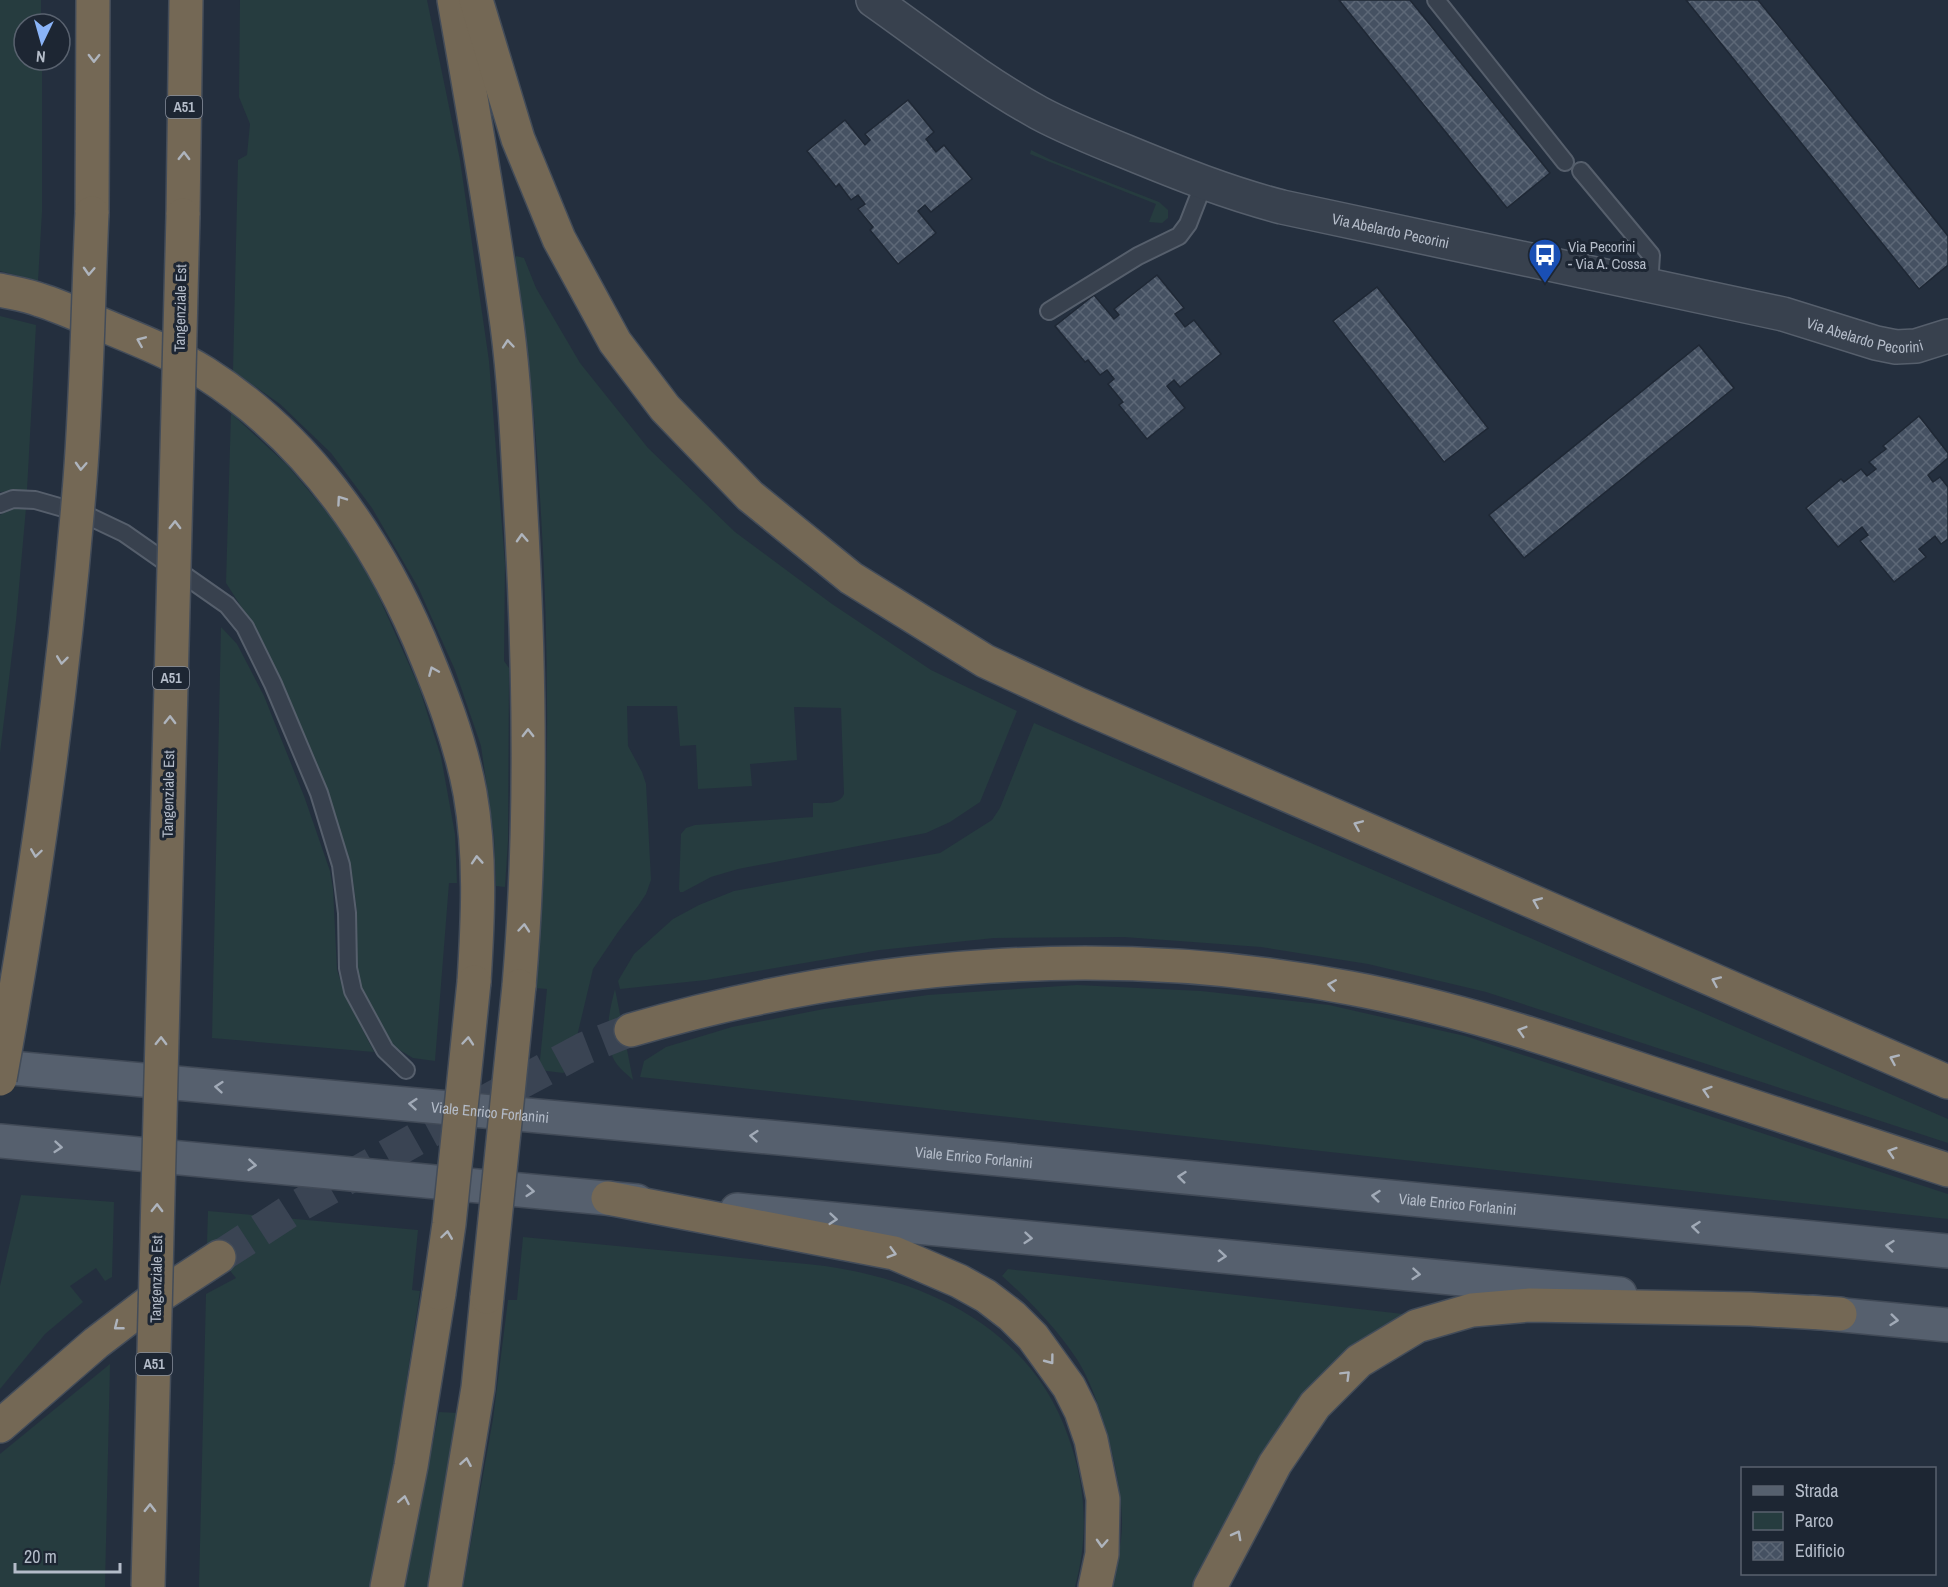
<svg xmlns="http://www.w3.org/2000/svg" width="1948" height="1587" font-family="'Archivo Narrow',sans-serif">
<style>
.green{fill:#263c3f}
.building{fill:url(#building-cross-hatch);stroke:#1f2835;stroke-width:1.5}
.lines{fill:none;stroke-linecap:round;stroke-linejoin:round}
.highway-tunnel{stroke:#3a4453;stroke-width:33;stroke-dasharray:33 16;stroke-linecap:butt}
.lane-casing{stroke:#565f6c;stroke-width:20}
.street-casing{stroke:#565f6c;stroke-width:36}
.primary-casing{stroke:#414a57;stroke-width:36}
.highway-casing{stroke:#434c59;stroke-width:36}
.lane{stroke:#38414e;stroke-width:16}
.street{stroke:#38414e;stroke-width:33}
.primary{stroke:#56606e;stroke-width:33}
.highway{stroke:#746855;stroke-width:33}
.highway-bridge-casing{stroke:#434c59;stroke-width:36;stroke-linecap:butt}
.highway-bridge{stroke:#746855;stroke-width:33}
.oneway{stroke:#aeb4bd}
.oneway2{stroke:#a1aab7}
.labels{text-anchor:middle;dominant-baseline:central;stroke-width:6;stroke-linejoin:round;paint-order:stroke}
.shield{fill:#1d2633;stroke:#878f9c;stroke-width:1.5}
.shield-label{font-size:14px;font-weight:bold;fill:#b4bcc9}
.street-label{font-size:15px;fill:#b4bcc9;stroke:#1d2633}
.poi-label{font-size:15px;fill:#b4bcc9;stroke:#1d2633;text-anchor:start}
</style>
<defs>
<pattern id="building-cross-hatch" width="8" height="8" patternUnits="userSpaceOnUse" patternTransform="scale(1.5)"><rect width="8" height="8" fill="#455162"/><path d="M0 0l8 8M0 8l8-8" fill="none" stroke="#5d6877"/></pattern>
</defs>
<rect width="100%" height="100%" fill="#242f3e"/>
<g class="green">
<path d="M0 0H41V24H24V60H42V212L38 281 0 271Z"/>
<path d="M240 0H427L460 160 489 361 505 564 504 661 509 668 508 841 505 887 496 886 494 836 481 746 455 670 418 587 372 508 331 453 280 404 233 371 238 160 247 155 250 124 239 97Z"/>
<path d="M1031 150 1051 160 1159 202 1168 210V218L1162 223 1149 222 1156 204 1030 154Z"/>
<path d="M516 256 524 258 536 288 580 363 648 448 735 532 832 604 931 670 1017 711 980 802 950 822 926 833 738 869 711 877 683 892H680L679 889 681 834 686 828 695 825 813 817V803C824 803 840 805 844 794L841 708 794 707 797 760 750 764 752 786 698 789 696 745 680 746 677 706H627L628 746 642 772 646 784 651 880 646 894 638 906 618 932 593 969 569 1070 563 1073 539 1070 547 989 535 988C553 791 550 591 532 394 528 349 520 304 515 259Z"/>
<path d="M0 316 36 325 27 490 0 492Z"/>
<path d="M231 413 287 465 337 524 374 586 419 687 441 757 455 834 457 883H449L435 1061 413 1058 393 1046 360 990 357 968V911L351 866 328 796 281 681 253 625 226 583Z"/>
<path d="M14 507 26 508 16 621 0 753V515Z"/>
<path d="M221 627 237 644 264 696 304 796 330 871 333 889 337 970 346 997 374 1052 212 1038Z"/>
<path d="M1034 723 1948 1119V1143L1486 992 1368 964 1261 947 1124 937 994 938 880 950 706 980 620 989 618 981 634 954 673 919 699 905 734 891 940 853 992 820 1000 808Z"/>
<path d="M1077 985 1201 991 1329 1005 1465 1036 1948 1194V1219L640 1077 644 1061 666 1047 732 1027 824 1009 928 995Z"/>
<path d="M615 989 633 1080C628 1075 620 1069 616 1063 602 1042 609 1012 615 989Z"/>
<path d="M21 1195 114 1202 112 1277 105 1281 96 1268 70 1286 83 1302 45 1334 0 1389V1286Z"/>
<path d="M208 1211 418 1230 412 1290 420 1291 391 1485 370 1587H199L206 1294 236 1278 207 1243Z"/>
<path d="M523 1237C589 1243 655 1250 722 1256 756 1260 791 1262 825 1266 930 1281 1032 1331 1068 1436 1086 1485 1089 1536 1075 1587H463L493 1419 508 1300H517Z"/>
<path d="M1008 1269 1403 1314 1362 1342 1332 1366 1288 1413 1267 1448 1205 1568 1192 1587H1110C1116 1568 1122 1544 1122 1524 1123 1481 1100 1393 1076 1358 1057 1329 1028 1299 1002 1276Z"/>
<path d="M110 1364 105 1587H0V1454Z"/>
<path d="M439 1412 458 1413 429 1587H404Z"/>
</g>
<g class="building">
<path d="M1339 0H1410L1550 173 1507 208Z"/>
<path d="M1686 0H1758L1948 236V265L1919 289Z"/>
<path d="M908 100 934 132 926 139 936 152 944 145 972 179 931 212 925 205 918 211 936 233 898 264 870 230 873 227 858 209 865 204 858 195 851 200 839 184 836 187 807 151 845 120 865 145 870 140 865 134Z"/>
<path d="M1157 275 1184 308 1175 314 1185 327 1194 320 1221 354 1180 387 1174 380 1167 386 1185 408 1147 439 1119 405 1123 402 1108 384 1114 379 1107 370 1100 375 1088 360 1085 362 1055 326 1094 295 1114 319 1119 315 1114 309Z"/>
<path d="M1377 287 1488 428 1444 462 1333 321Z"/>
<path d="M1699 345 1734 388 1524 558 1489 515Z"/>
<path d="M1919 416 1948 453V458L1928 475 1933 482 1940 477 1948 487V539L1941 544 1935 536 1919 549 1926 557 1894 582 1860 541 1868 535 1862 527 1838 547 1806 508 1841 479 1844 482 1861 469 1867 476 1876 469 1869 462 1886 449 1883 446Z"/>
</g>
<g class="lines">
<path class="highway-tunnel" d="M219 1257 293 1209 427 1133 585 1048 631 1030"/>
<g class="lane-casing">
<g id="lane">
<path d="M1436 0 1565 162"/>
<path d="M1581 171 1651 255 1649 285"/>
<path d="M1049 311 1138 256 1179 236 1188 224 1204 183"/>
<path d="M0 504 13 499 35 500 84 514 124 533 227 605 245 627 273 684 319 793 341 865 347 913 348 968 353 991 385 1050 406 1070"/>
</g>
</g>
<g class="street-casing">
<g id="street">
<path id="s1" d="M873 0C927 38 981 81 1039 113 1067 128 1097 140 1127 152 1178 173 1228 193 1282 207L1783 314 1876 343 1896 347 1916 346 1948 336"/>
</g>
</g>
<g class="primary-casing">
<g id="primary">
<path id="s2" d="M0 1067 812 1141 1948 1251"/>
<path d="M0 1141 637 1201"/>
<path d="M737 1210 1620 1294"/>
<path d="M1812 1312 1948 1325"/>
</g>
</g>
<g class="highway-casing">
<g id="highway">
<path d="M454 0C473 108 492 216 507 325 516 393 518 464 522 533 530 684 532 835 519 986"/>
<path d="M476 0 518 139 559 239 615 342 665 408 750 496 851 578 985 661 1080 705 1948 1082"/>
<path d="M92 213 93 0"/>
<path d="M183 215 186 0"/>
<path d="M0 290C13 293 27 295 40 300 62 307 83 317 105 326 139 340 174 354 205 373 304 436 373 533 419 639 440 689 460 739 470 793 481 855 478 918 474 982"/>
<path d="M631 1030C864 962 1111 942 1350 988 1453 1007 1552 1040 1651 1073 1750 1105 1849 1138 1948 1170"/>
<path d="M608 1198 894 1253 959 1281 986 1296 1012 1316 1033 1337 1069 1387 1081 1411 1091 1440 1103 1499 1102 1554 1095 1587"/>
<path d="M0 1426 96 1343 147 1304 219 1257"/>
<path d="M387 1587 411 1466 439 1293"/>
<path d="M445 1587 478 1388 487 1297"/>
<path d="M1210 1587 1275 1464 1315 1405 1359 1361 1417 1326 1472 1310 1530 1305 1750 1309 1840 1314"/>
</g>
</g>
<use href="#lane" class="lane"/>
<use href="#street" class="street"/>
<use href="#primary" class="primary"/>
<use href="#highway" class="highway"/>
<g class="highway-bridge-casing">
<g id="highway-bridge">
<path d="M0 1079C36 881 64 681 80 480 87 392 88 302 92 213"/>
<path d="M439 1293 449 1224 474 982"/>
<path d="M487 1297 519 986"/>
<path d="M148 1587 183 215"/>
</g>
</g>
<use href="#highway-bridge" class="highway-bridge"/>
</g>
<defs><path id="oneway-chevron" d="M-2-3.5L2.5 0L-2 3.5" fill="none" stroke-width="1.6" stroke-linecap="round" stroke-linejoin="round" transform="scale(1.5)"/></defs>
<g class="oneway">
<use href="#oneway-chevron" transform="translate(94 58) rotate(91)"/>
<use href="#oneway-chevron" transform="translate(184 156) rotate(-89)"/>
<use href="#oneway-chevron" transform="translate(89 271) rotate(93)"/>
<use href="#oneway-chevron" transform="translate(141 341) rotate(-157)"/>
<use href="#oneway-chevron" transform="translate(508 344) rotate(-95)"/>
<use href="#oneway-chevron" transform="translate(81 466) rotate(93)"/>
<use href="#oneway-chevron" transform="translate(341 500) rotate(-125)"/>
<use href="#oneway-chevron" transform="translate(175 525) rotate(-89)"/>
<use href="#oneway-chevron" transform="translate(522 538) rotate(-93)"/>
<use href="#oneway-chevron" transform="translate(62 660) rotate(97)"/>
<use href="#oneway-chevron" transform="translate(433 671) rotate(-113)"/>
<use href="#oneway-chevron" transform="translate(170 720) rotate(-89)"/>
<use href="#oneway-chevron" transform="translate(528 733) rotate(-90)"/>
<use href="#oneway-chevron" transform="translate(1358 825) rotate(-157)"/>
<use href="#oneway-chevron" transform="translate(36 853) rotate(98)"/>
<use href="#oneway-chevron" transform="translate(477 860) rotate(-94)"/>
<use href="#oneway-chevron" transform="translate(1537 902) rotate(-157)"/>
<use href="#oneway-chevron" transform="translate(524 928) rotate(-85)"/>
<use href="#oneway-chevron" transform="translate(1716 981) rotate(-156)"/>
<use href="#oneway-chevron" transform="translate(1332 985) rotate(-171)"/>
<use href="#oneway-chevron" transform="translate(1522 1031) rotate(-163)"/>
<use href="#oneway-chevron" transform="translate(161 1041) rotate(-89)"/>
<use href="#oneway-chevron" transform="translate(468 1041) rotate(-85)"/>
<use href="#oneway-chevron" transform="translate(1894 1059) rotate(-156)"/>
<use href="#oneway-chevron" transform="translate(1707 1091) rotate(-162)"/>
<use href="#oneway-chevron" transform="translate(1892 1152) rotate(-162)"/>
<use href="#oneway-chevron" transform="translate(157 1208) rotate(-89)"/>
<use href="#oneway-chevron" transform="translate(447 1235) rotate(-82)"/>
<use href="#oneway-chevron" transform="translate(892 1253) rotate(16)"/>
<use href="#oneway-chevron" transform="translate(118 1326) rotate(142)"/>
<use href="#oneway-chevron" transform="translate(1050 1360) rotate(53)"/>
<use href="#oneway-chevron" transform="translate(1346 1375) rotate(-45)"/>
<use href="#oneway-chevron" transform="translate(466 1462) rotate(-80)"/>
<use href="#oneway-chevron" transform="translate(404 1500) rotate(-79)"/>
<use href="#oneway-chevron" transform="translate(150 1508) rotate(-89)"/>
<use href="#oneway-chevron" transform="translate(1237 1535) rotate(-62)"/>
<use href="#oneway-chevron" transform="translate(1102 1543) rotate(93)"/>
</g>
<g class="oneway2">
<use href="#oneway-chevron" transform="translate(219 1087) rotate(-175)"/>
<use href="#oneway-chevron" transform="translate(413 1104) rotate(-175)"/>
<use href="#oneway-chevron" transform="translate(754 1136) rotate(-175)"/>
<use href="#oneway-chevron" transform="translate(58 1147) rotate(5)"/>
<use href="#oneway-chevron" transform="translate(252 1165) rotate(5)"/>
<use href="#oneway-chevron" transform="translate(1182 1177) rotate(-174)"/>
<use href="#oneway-chevron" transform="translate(530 1191) rotate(5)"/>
<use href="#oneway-chevron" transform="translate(1376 1196) rotate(-174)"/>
<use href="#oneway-chevron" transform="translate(833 1219) rotate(5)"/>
<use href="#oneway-chevron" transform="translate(1696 1227) rotate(-174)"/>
<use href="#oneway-chevron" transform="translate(1028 1238) rotate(5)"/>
<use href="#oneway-chevron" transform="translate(1890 1246) rotate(-174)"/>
<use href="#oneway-chevron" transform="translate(1222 1256) rotate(5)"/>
<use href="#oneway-chevron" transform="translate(1416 1274) rotate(5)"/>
<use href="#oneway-chevron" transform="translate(1894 1320) rotate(6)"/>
</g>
<defs>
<g id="bus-pin" transform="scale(1.725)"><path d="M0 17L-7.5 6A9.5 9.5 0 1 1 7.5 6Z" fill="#1a4fb4" stroke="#1d2633"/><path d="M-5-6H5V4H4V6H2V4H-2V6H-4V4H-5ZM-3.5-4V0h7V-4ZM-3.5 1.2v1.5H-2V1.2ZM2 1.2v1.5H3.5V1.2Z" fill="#fff"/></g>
</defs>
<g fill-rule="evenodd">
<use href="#bus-pin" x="1545" y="255"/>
</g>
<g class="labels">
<g class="shield">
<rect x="166" y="96" width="36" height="22" rx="4.5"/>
<rect x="153" y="667" width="36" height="22" rx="4.5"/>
<rect x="136" y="1353" width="36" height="22" rx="4.5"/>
</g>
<g class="shield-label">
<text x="184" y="107">A51</text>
<text x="171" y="678">A51</text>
<text x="154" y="1364">A51</text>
</g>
<g class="street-label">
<text stroke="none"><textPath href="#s1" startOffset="573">Via Abelardo Pecorini</textPath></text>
<text transform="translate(180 308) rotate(-89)">Tangenziale Est</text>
<text stroke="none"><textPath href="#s1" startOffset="1059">Via Abelardo Pecorini</textPath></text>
<text transform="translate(168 794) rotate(-89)">Tangenziale Est</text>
<text stroke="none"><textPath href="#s2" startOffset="492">Viale Enrico Forlanini</textPath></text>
<text stroke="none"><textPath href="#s2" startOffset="978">Viale Enrico Forlanini</textPath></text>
<text stroke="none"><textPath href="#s2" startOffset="1464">Viale Enrico Forlanini</textPath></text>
<text transform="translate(156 1279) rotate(-89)">Tangenziale Est</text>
</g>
<g class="poi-label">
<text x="1568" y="246">Via Pecorini<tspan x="1568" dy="17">- Via A. Cossa</tspan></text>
</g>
</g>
<rect x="1741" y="1467" width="195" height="108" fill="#1d2633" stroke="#59626f" stroke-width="1.5"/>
<rect x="1753" y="1486" width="30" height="9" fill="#56606e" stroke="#59626f" stroke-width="1.5"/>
<text x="1795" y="1497" font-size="18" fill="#b4bcc9">Strada</text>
<rect x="1753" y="1512" width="30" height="18" fill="#263c3f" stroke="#59626f" stroke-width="1.5"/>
<text x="1795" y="1527" font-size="18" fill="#b4bcc9">Parco</text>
<rect x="1753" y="1542" width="30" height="18" fill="url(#building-cross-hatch)" stroke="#59626f" stroke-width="1.5"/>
<text x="1795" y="1557" font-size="18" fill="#b4bcc9">Edificio</text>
<g transform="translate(42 42) rotate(185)"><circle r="28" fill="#1d2633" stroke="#59626f" stroke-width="1.5"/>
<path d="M0-4.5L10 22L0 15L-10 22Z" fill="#8ab4f8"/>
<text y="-9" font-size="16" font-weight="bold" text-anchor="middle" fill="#b4bcc9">N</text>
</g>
<path d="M15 1563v9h105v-9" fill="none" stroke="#b4bcc9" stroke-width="3"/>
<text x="24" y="1563" font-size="18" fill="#b4bcc9" stroke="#1d2633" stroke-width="4.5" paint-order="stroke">20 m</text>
</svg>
